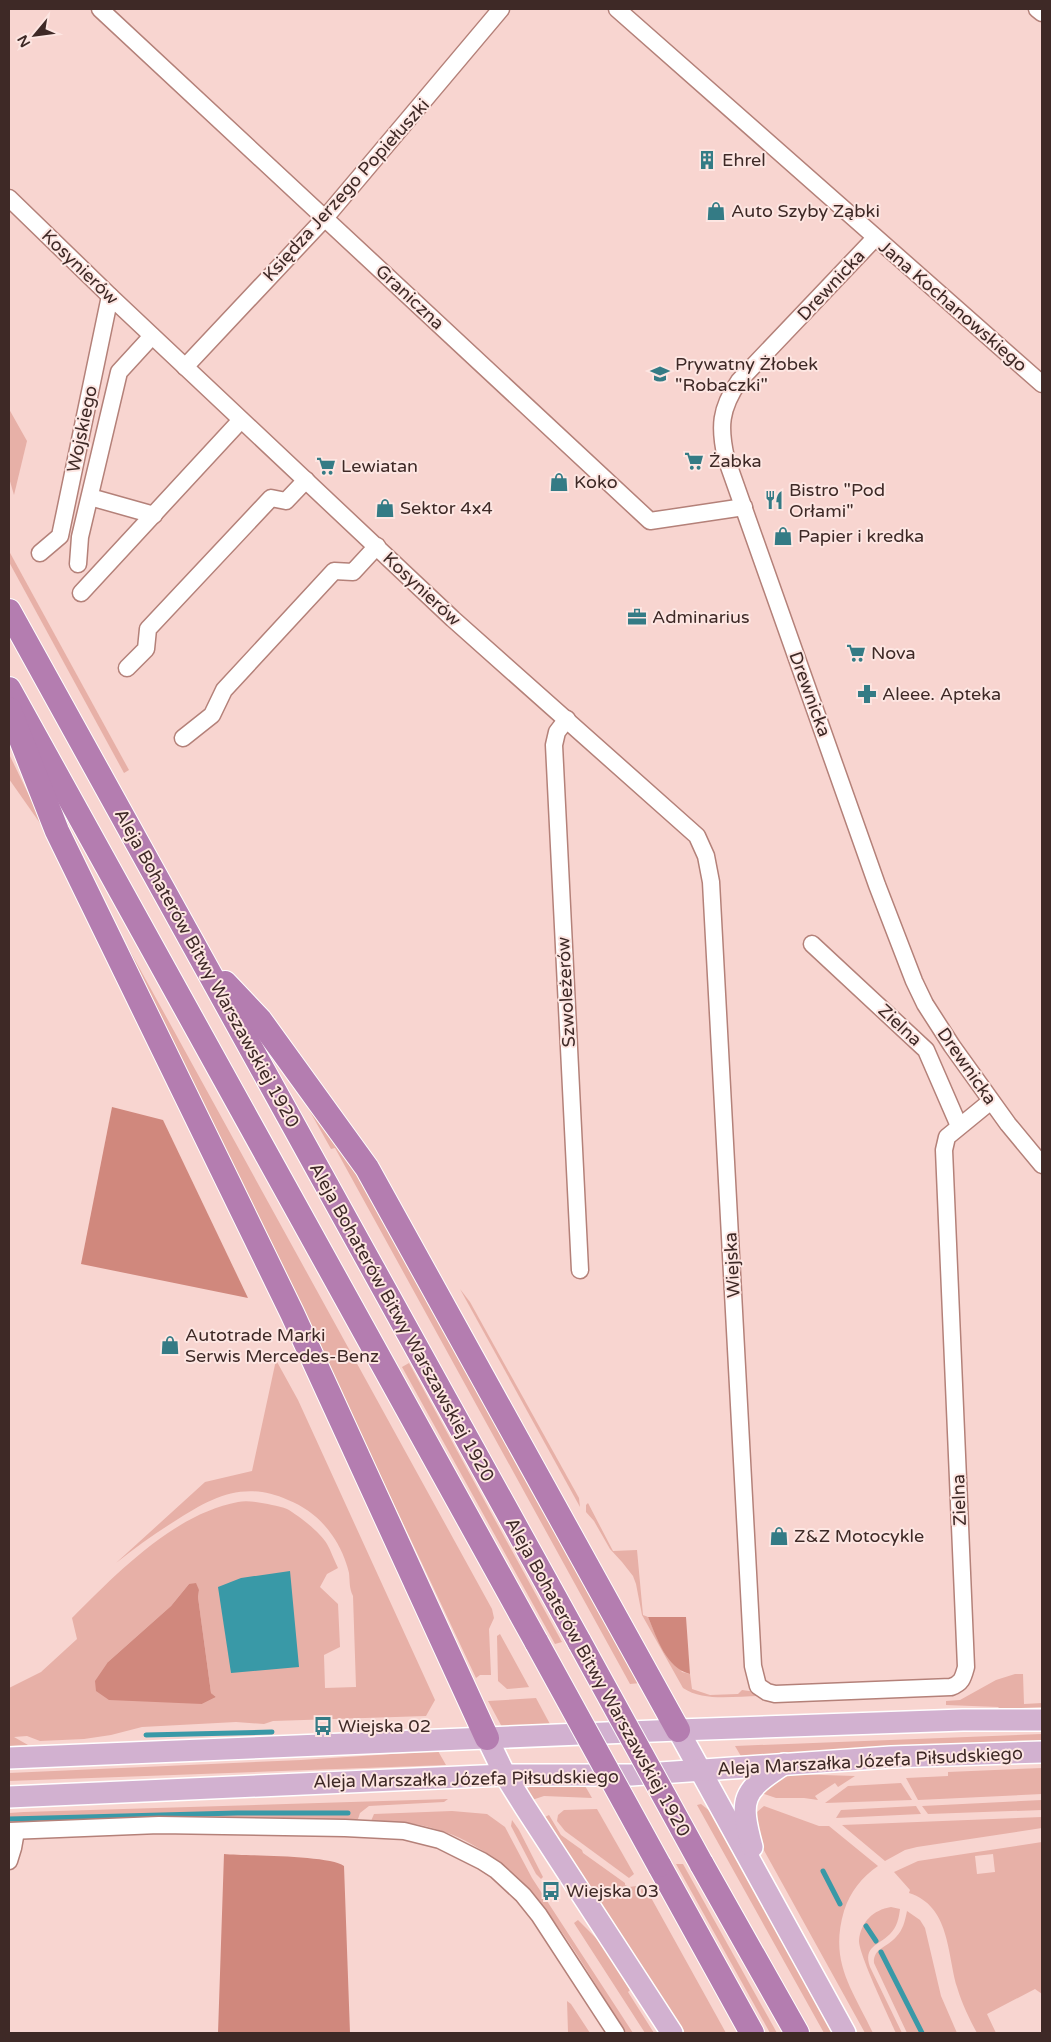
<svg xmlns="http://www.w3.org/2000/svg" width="1051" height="2042" font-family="'Varela Round',sans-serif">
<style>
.green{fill:#e7b0a7;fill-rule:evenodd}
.forest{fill:#d0887d}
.water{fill:#3999a7}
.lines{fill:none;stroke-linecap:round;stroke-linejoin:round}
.stream{stroke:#3999a7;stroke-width:5}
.minor-casing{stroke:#b48179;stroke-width:19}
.major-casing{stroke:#fff;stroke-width:24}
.highway-casing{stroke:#fff;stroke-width:26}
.minor{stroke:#fff;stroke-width:16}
.major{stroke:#d2b1d0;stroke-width:21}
.highway{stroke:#b47db0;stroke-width:24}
.highway-bridge-casing{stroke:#fff;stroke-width:26;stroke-linecap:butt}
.highway-bridge{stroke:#b47db0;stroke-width:24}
.labels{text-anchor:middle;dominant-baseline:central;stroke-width:4;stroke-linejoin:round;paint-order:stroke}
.poi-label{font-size:18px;fill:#3e2926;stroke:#fde6e2;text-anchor:start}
.street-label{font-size:18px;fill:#3e2926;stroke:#fde6e2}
</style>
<rect width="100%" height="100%" fill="#f8d5d0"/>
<g class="green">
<path d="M9 409 27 441 14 495 9 478Z"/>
<path d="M9 551 129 770 124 773 9 562Z"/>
<path d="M9 754 42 822V826L9 779Z"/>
<path d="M119 931 492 1609 494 1618 489 1629 491 1675H480L476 1678 369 1451 122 942Z"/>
<path d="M303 1099 351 1164 367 1191 641 1683 630 1684 335 1148 331 1149Z"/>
<path d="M460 1289 470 1302 579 1498 580 1507Z"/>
<path d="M276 1360 298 1400 435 1700 426 1716 273 1721 264 1724 236 1722 142 1727 111 1735 84 1739 40 1741 27 1736 14 1737 28 1745 9 1746V1688L41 1672 77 1639 72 1618C117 1573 174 1514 238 1502 249 1500 262 1503 272 1505 277 1506 283 1507 287 1509 298 1515 321 1533 327 1544 331 1551 334 1560 338 1568L327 1574 320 1587 338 1604 340 1647 324 1655 325 1688 356 1687 353 1596C349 1588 350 1582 349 1573 346 1560 340 1546 332 1535 321 1519 306 1507 288 1500 244 1480 212 1497 175 1521 154 1534 135 1548 116 1563L205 1482 252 1471ZM189 1584 199 1590 198 1597 211 1693 216 1697 202 1704 108 1662 171 1606Z"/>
<path d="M409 1363 562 1642 555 1644 402 1367Z"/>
<path d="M588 1503 613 1551 637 1550 643 1615 648 1617 658 1640 682 1672 690 1674 692 1689 710 1695 738 1694 742 1690 756 1692 759 1696C735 1696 704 1702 683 1688L642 1615 636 1584 633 1576 622 1562 610 1549 594 1521 586 1512V1505Z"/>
<path d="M500 1634 529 1687H530L507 1689 498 1681 497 1636Z"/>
<path d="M1015 1674H1023L1024 1704 1042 1703V1707L1000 1709 998 1707 946 1705V1701L960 1700 996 1680Z"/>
<path d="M536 1698 551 1726 502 1727 488 1701Z"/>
<path d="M1042 1734V1742L742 1758 735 1746Z"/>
<path d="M438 1751 446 1765 9 1781V1773L301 1760Z"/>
<path d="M1042 1768V1794L918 1800 906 1778 948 1776V1772Z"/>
<path d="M791 1774 855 1776 838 1787 835 1783 815 1796 818 1800 804 1798H776L758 1792 785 1775Z"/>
<path d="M901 1783 912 1800 825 1803 848 1786Z"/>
<path d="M584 1784 592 1798 544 1796 532 1800 527 1789 531 1786Z"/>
<path d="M448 1799 444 1802 369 1806 360 1813 358 1819 355 1821 9 1824V1813L24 1812Z"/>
<path d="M1042 1800V1810L928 1814 922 1806Z"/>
<path d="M701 1804 711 1812 713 1811 836 2033H824L697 1805Z"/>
<path d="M764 1806 819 1826H829L878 1866C862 1877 850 1892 844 1911 829 1962 852 1989 873 2033H865L755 1834 752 1810 757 1812Z"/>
<path d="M916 1806 921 1814 836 1818 841 1810Z"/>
<path d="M597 1809 634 1874 629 1878 565 1831 557 1821 558 1815 564 1810Z"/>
<path d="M452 1811 487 1814 505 1827 532 1878 633 2033H626C561 1932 510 1817 371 1821L374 1814Z"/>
<path d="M549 1815 561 1835 582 1850 583 1853 625 1883V1885L629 1887 644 1885 726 2033H685L545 1817Z"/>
<path d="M1042 1817V1828L917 1847 905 1850 885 1861 842 1825Z"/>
<path d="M512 1820 519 1830 543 1877 541 1879 536 1874 511 1826Z"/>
<path d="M1042 1842V1994L1035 1989 987 2014 996 2033H977C969 2018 962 2004 957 1987 947 1953 950 1906 909 1893L910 1890 894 1872 918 1861ZM993 1854 995 1872 977 1874 975 1856Z"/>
<path d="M676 1864H683L777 2033H770Z"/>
<path d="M891 1907 900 1909C899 1918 897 1927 890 1934 878 1946 863 1946 870 1967L902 2033H896C889 2017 858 1953 859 1940 861 1922 873 1910 891 1907Z"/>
<path d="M907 1911 920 1920 925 1928 941 1996 957 2033H907L874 1963C873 1948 888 1947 896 1937 903 1930 905 1921 907 1911Z"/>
<path d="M578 1920 600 1942 630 1990 628 1992 654 2033H645L574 1923Z"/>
<path d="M567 2001 571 2004 590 2033H568Z"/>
</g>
<g class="forest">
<path d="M112 1107 163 1120 248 1298 81 1264Z"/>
<path d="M196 1583 199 1590 198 1597 211 1693 216 1697 202 1704 109 1700 96 1691 95 1681 108 1662 171 1606 189 1584Z"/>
<path d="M648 1617H686L690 1674C666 1668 657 1638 648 1617Z"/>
<path d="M224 1854C247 1856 329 1855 344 1866L350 2033H218Z"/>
</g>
<path class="water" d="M290 1571 299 1667 231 1673 218 1587 241 1578Z"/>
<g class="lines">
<g class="stream">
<path d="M146 1735 272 1732"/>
<path d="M9 1819 237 1813H348"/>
<path d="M823 1871 840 1904"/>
<path d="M866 1926 876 1941"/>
<path d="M881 1952 922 2033"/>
</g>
<g class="minor-casing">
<g id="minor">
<path d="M100 9 650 521 744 507"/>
<path d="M617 9 1042 384"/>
<path d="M1037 9 1042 13"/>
<path d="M9 198 110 296 453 619 697 836 706 856 711 882 753 1666 758 1686 767 1692 775 1694 951 1687C962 1683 963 1678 966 1667L944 1150 947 1137 991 1101"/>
<path d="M875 238 739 381C720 409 719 427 726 458L877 885 914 981 925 1004 952 1046 1008 1124 1042 1165"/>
<path d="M185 367 325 218 501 9"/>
<path d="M90 497 154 515"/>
<path d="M40 553 60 536 110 296"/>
<path d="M78 564 80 537 119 372 152 336"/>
<path d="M81 593 241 420"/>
<path d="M127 668 146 649 148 629 271 498 286 501 306 480"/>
<path d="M567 719 557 732 554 745 580 1270"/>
<path d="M183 738 212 715 224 690 334 571 353 572 377 546"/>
<path d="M812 944 926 1050 959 1126"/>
<path d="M9 1831 159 1825 345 1828 404 1831 440 1840 482 1861 496 1870 523 1895 539 1915 616 2033"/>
<path d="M9 1861 13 1848 16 1831"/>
</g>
</g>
<g class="major-casing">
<g id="major">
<path d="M678 1730 845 2033"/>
<path d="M487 1738 505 1775 525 1807 672 2033"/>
<path d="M9 1758 678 1730 963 1720H1042"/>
<path d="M9 1797 505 1775H631L891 1757 1042 1752"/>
<path d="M752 1847C739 1799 742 1791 784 1764"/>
</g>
</g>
<g class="highway-casing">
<g id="highway">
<path d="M9 611 580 1643"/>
<path d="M9 689 537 1643"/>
<path d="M9 709 57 831 292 1313 487 1738"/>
<path d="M225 983 260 1020 367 1168 678 1730"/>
<path d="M701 1863 797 2033"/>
<path d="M659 1865 752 2033"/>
</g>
</g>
<use href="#minor" class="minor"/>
<use href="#major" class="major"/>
<use href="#highway" class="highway"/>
<g class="highway-bridge-casing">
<g id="highway-bridge">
<path d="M537 1643 659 1865"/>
<path d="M580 1643 701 1863"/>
</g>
</g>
<use href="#highway-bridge" class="highway-bridge"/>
</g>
<defs>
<g id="building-bare" transform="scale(1.5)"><path d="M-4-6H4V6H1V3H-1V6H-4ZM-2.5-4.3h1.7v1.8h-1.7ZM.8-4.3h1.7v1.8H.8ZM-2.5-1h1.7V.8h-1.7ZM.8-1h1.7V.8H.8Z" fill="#347b85" stroke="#fde6e2" stroke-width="2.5" paint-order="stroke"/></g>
<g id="shop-bare" transform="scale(1.5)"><path d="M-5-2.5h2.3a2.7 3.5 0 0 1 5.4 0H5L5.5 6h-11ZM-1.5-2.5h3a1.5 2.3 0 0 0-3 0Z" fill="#347b85" stroke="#fde6e2" stroke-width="2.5" paint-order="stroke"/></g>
<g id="school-bare" transform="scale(1.5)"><path d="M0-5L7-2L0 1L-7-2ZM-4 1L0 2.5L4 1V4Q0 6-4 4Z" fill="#347b85" stroke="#fde6e2" stroke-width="2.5" paint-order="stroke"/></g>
<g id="supermarket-bare" transform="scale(1.5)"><path d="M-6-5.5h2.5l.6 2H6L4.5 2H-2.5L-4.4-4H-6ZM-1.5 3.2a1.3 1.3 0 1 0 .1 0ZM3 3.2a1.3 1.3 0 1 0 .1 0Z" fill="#347b85" stroke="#fde6e2" stroke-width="2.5" paint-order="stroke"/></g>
<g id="restaurant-bare" transform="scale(1.5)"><path d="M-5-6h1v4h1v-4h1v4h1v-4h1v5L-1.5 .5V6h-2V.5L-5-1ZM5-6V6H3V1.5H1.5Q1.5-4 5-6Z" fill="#347b85" stroke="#fde6e2" stroke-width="2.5" paint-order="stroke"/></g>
<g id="office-bare" transform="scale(1.5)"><path d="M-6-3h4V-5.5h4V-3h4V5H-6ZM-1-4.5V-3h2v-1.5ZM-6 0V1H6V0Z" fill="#347b85" stroke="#fde6e2" stroke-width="2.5" paint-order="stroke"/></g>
<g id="pharmacy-bare" transform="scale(1.5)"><path d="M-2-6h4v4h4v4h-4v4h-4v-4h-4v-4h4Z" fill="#347b85" stroke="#fde6e2" stroke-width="2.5" paint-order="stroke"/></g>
<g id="bus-bare" transform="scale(1.5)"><path d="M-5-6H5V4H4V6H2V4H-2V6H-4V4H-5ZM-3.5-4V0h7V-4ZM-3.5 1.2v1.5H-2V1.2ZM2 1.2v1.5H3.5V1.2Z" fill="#347b85" stroke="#fde6e2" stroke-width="2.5" paint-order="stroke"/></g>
</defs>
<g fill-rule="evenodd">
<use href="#building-bare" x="707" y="160"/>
<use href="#shop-bare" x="716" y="211"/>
<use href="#school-bare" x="660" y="374"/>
<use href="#supermarket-bare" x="694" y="461"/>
<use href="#supermarket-bare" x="326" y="466"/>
<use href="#shop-bare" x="559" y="482"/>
<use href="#restaurant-bare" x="774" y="500"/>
<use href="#shop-bare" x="385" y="508"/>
<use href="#shop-bare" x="783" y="536"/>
<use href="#office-bare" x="637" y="617"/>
<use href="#supermarket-bare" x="856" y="653"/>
<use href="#pharmacy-bare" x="867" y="694"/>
<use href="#shop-bare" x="170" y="1345"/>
<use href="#shop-bare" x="779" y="1536"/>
<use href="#bus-bare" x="323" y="1726"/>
<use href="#bus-bare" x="551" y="1891"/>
</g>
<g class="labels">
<g class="poi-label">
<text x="722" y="160">Ehrel</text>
<text x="731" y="211">Auto Szyby Ząbki</text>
<text x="675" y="364">Prywatny Żłobek<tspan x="675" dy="21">"Robaczki"</tspan></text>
<text x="709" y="461">Żabka</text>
<text x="341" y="466">Lewiatan</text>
<text x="574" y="482">Koko</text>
<text x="789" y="490">Bistro "Pod<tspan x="789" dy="21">Orłami"</tspan></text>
<text x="400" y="508">Sektor 4x4</text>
<text x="798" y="536">Papier i kredka</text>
<text x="652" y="617">Adminarius</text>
<text x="871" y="653">Nova</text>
<text x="882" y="694">Aleee. Apteka</text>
<text x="185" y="1335">Autotrade Marki<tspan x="185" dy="21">Serwis Mercedes-Benz</tspan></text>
<text x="794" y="1536">Z&amp;Z Motocykle</text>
<text x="338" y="1726">Wiejska 02</text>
<text x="566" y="1891">Wiejska 03</text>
</g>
<g class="street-label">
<text transform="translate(346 190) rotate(-48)">Księdza Jerzego Popiełuszki</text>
<text transform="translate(80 267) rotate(44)">Kosynierów</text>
<text transform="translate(831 285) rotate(-47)">Drewnicka</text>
<text transform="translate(410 297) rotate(43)">Graniczna</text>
<text transform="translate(953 306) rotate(41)">Jana Kochanowskiego</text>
<text transform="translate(82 429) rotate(-78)">Wojskiego</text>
<text transform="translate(422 589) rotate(43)">Kosynierów</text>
<text transform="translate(810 694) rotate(70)">Drewnicka</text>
<text transform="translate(207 968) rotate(61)">Aleja Bohaterów Bitwy Warszawskiej 1920</text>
<text transform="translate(566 992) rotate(-93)">Szwoleżerów</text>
<text transform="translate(900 1025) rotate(43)">Zielna</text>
<text transform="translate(967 1066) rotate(55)">Drewnicka</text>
<text transform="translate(732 1265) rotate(-93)">Wiejska</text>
<text transform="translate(402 1322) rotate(61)">Aleja Bohaterów Bitwy Warszawskiej 1920</text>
<text transform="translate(959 1500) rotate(-92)">Zielna</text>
<text transform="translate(598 1677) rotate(61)">Aleja Bohaterów Bitwy Warszawskiej 1920</text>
<text transform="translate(870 1761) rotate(-3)">Aleja Marszałka Józefa Piłsudskiego</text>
<text transform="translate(466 1779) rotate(-1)">Aleja Marszałka Józefa Piłsudskiego</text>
</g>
</g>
<rect width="1051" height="2042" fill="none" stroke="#3e2926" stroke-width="20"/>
<g transform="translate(35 35) rotate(241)" stroke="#fde6e2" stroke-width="4" paint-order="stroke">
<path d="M0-4L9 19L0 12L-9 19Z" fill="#3e2926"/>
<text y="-8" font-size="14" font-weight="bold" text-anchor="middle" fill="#3e2926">N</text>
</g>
</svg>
